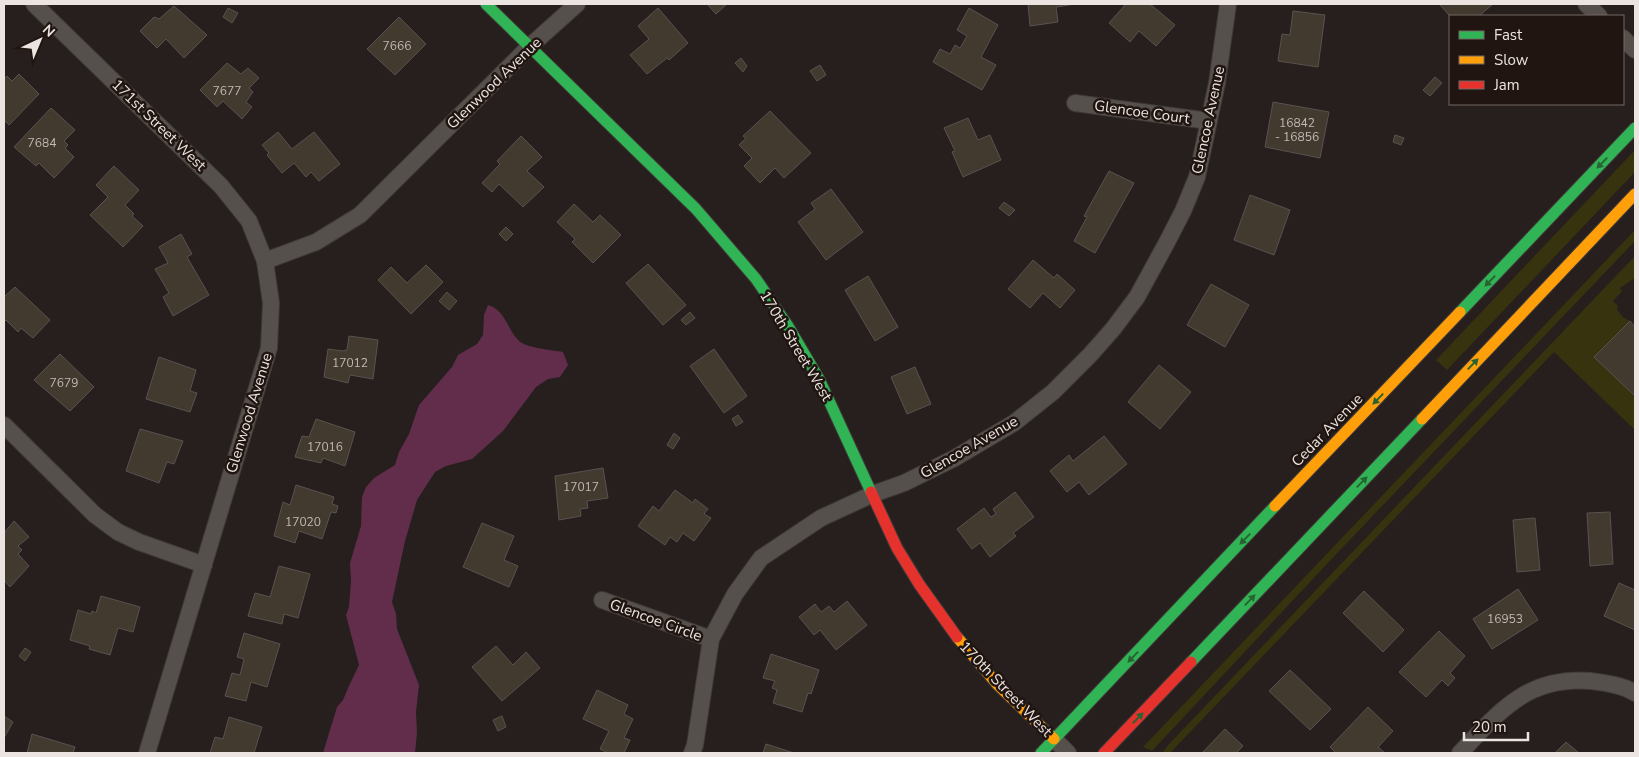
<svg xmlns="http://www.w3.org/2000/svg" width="1639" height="757" font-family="'Nunito Sans',sans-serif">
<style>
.green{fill:#37330e}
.water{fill:#622d4b}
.building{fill:#42392f;stroke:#585350}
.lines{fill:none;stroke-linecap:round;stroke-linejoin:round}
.street-casing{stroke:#3f3937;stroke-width:18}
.fast-casing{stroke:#3f3937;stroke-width:13}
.slow-casing{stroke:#3f3937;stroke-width:13}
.jam-casing{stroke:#3f3937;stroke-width:13}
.street{stroke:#56504d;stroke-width:16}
.fast{stroke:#30b455;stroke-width:11}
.slow{stroke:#ff9f0a;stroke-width:11}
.jam{stroke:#e5322d;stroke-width:11}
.oneway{fill:#286432}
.labels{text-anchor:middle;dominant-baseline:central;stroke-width:5;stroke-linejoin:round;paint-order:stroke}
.number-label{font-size:12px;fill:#c2b9b4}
.street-label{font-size:15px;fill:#ece4e0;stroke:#201510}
</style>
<rect width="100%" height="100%" fill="#261f1d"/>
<g class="green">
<path d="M1635 150V172L1447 370 1436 360Z"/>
<path d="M1635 230V241L1324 567 1152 751 1143 747Z"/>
<path d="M1635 256V278L1620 288 1622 291 1613 301 1618 306 1617 310 1624 318 1630 321 1595 357 1635 396V430L1554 352 1170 753H1162L1170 743Z"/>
</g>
<path class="water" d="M488 305C505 310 507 328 518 340 525 348 552 350 563 352L568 365 560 377 548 379 536 387 503 431 472 459 446 466 435 472 417 500 405 541 392 602 396 614 397 629 419 685 416 712 417 733 415 753H323L337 707 343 700 348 688 359 665 346 615 349 607 351 581 350 563 361 526 362 497 366 487 374 478 395 465 399 452 409 434 419 405 452 367 458 355 477 344 483 335 484 315Z"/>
<g class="building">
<path d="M707 4H727L716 14Z"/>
<path d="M1028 4H1075L1056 7 1058 22 1030 26Z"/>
<path d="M1126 4H1150L1175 25 1156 46 1139 31 1130 42 1109 23Z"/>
<path d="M1439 4H1493L1479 16H1450Z"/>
<path d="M174 6 207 35 184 58 166 39 157 48 140 31 154 17 159 19Z"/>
<path d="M228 8 238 13 232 23 223 17Z"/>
<path d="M658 8 688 43 669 60 667 58 647 74 630 55 649 39 638 26Z"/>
<path d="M969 8 998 25 981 57 996 65 982 90 933 62 940 49 950 54 955 45 960 48 967 36 957 30Z"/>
<path d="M1293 11 1325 15 1318 67 1278 61 1282 34 1290 35Z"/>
<path d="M399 17 426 44 395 75 367 49Z"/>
<path d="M741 58 747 66 743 72 735 63Z"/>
<path d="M227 63 241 74 248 68 259 78 249 88 253 92 246 102 252 107 242 119 223 101 217 107 200 90Z"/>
<path d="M820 65 826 75 817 81 810 71Z"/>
<path d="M19 74 39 94 9 125 4 120V79L7 76 12 81Z"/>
<path d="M1435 77 1442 83 1430 96 1423 90Z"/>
<path d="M1273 102 1329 112 1320 158 1265 147Z"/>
<path d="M51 108 75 130 64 141 68 145 65 148 74 157 54 178 39 163 36 166 14 147Z"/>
<path d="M770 111 811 153 784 178 775 168 760 183 744 166 752 158 739 145 746 138 743 136Z"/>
<path d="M968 118 978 140 990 135 1001 160 963 177 952 152 955 151 944 128Z"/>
<path d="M278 132 292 149 314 132 340 164 319 181 311 172 306 177 294 163 282 173 267 155 269 153 262 145Z"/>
<path d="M1395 135 1404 138 1401 145 1393 142Z"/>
<path d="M521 136 542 157 527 171 544 187 523 207 499 184 492 192 482 183 500 164 497 161Z"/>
<path d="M114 166 139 190 125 205 134 214 132 216 143 226 123 247 90 215 108 197 96 185Z"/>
<path d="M1109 171 1134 183 1095 253 1074 241 1087 217 1084 216Z"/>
<path d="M831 189 863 232 826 260 798 222 815 209 811 203Z"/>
<path d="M1250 195 1290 210 1274 255 1234 240Z"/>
<path d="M1004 202 1015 210 1009 216 999 208Z"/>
<path d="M574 204 593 222 600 215 621 235 593 263 572 242 575 239 557 222Z"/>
<path d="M506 227 513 234 506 241 499 234Z"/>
<path d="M181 234 192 254 187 257 209 295 173 316 163 297 169 293 155 269 168 263 159 247Z"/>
<path d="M1033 260 1054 278 1057 274 1075 290 1060 308 1043 293 1030 308 1008 289Z"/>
<path d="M648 264 686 305 663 325 626 283Z"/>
<path d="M426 265 443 282 411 314 378 280 391 267 407 283Z"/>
<path d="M868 276 898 327 875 341 845 290Z"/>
<path d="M1211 284 1249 305 1225 347 1187 325Z"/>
<path d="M15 287 50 320 33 338 21 328 18 332 6 320 4 322V297Z"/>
<path d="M447 292 457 301 449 310 439 301Z"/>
<path d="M690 312 695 318 686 325 681 320Z"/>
<path d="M1630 321 1635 327V396L1594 357Z"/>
<path d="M349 336 378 340 373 379 350 375 348 383 324 377 328 349 342 351 347 350Z"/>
<path d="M714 349 747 396 724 413 690 366Z"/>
<path d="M60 354 94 387 70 411 34 380Z"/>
<path d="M159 357 196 370 190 391 197 393 190 412 146 399Z"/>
<path d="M1159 365 1191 392 1160 429 1128 402Z"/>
<path d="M915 367 931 404 907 414 891 377Z"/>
<path d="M738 415 743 422 736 426 732 419Z"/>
<path d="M316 419 355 432 345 466 323 458 321 463 295 457 302 436 309 437Z"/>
<path d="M140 429 183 441 174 464 167 462 159 483 126 471Z"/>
<path d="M674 433 680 438 673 449 667 445Z"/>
<path d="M1104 436 1127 464 1089 495 1079 482 1067 492 1050 471 1069 455 1073 461Z"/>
<path d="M603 468 608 498 587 501 588 508 580 509 581 516 559 520 555 476Z"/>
<path d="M296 485 334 497 332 504 338 506 336 513 331 512 322 539 299 531 295 543 274 536 283 502 290 505Z"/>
<path d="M675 490 693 503 695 499 708 509 704 514 711 518 694 541 683 533 677 542 670 537 665 545 638 526 653 506 659 511Z"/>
<path d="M1015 492 1034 517 1013 533 1016 536 990 557 980 543 972 549 957 529 984 508 991 517 996 514 993 509Z"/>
<path d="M1610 512 1613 564 1590 566 1587 513Z"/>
<path d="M1535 518 1540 570 1517 572 1513 520Z"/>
<path d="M14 521 29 537 18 546 22 550 18 554 29 566 10 587 4 580V533Z"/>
<path d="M482 523 514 536 504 560 518 566 509 587 463 567Z"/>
<path d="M279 566 310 574 298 618 284 614 282 624 248 616 255 593 270 597Z"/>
<path d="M1619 583 1635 590V630L1604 616Z"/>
<path d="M1518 589 1538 620 1492 649 1473 619Z"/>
<path d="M1364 591 1404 630 1383 652 1343 613Z"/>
<path d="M101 596 140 607 133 632 118 628 110 655 89 649 90 646 70 640 78 610 91 614 92 611 96 613Z"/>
<path d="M847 601 867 625 836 650 820 630 814 635 799 617 815 604 821 612 829 606 834 612Z"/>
<path d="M1439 631 1465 656 1450 673 1455 678 1448 686 1442 680 1426 697 1399 672Z"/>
<path d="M244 633 280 644 267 687 251 682 246 701 225 696 232 673 240 675 244 659 237 657Z"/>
<path d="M496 646 513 665 526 652 540 668 502 701 472 667Z"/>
<path d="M25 648 31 652 25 661 19 656Z"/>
<path d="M771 654 819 670 811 694 808 693 802 712 773 703 777 690 772 688 775 681 763 678Z"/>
<path d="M1290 670 1331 709 1310 730 1269 691Z"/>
<path d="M597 690 628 705 624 714 633 719 624 738 630 740 624 753H608L600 749 609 731 583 719Z"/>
<path d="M1368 707 1393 731 1378 747 1385 753H1336L1330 747Z"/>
<path d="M4 716 13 722 4 738Z"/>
<path d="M502 716 506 727 498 731 493 720Z"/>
<path d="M229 717 262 727 254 753H210L215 737 223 739Z"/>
<path d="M1225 729 1243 746 1236 753H1202Z"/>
<path d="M32 734 75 747 73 753H27Z"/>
<path d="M1566 742 1579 753H1555Z"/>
<path d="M766 744 794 753H763Z"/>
</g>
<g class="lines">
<g class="street-casing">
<g id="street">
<path d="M34 4 221 186 249 221 265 261 271 303 269 348 147 753"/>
<path d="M1586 4 1599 16"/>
<path d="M1623 38 1635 50"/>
<path d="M1075 103 1209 121"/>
<path d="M265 261 316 242 360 215 529 47 577 4"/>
<path d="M4 425 95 515 118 532 139 542 204 565"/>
<path d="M602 600 711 639"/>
<path d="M1054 739 1068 753"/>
<path d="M692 753 695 745 711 639 735 594 761 558 821 518 873 494 904 483 953 459 1014 423 1053 392 1090 355 1113 329 1137 297 1166 244 1183 211 1197 177 1217 83 1228 4"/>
<path d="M1460 753C1500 711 1527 676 1591 681 1606 683 1622 685 1635 693"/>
</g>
</g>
<g class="fast-casing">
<g id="fast">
<path d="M486 4 696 209 756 279 788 326 819 379 871 492"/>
<path d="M1460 312 1635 128"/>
<path d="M1191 662 1422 419"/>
<path d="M1041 753 1275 506"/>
</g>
</g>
<g class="slow-casing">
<g id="slow">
<path d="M1422 419 1635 194"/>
<path d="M1275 506 1460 312"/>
<path d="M957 637 997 684 1054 739"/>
</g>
</g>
<g class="jam-casing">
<g id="jam">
<path d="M871 492 897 548 919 584 957 637"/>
<path d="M1104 753 1191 662"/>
</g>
</g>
<use href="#street" class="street"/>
<use href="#fast" class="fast"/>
<use href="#slow" class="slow"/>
<use href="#jam" class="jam"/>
</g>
<defs><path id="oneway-solid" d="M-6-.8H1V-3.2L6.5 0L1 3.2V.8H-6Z" transform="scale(1.25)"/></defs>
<g class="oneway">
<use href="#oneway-solid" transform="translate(1602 163) rotate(134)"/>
<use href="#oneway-solid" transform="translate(1490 281) rotate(134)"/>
<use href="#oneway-solid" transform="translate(1473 364) rotate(-46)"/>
<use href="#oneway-solid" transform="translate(1378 399) rotate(134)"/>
<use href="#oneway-solid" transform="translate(1362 482) rotate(-46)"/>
<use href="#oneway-solid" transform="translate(1245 539) rotate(134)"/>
<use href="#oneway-solid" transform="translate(1250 600) rotate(-46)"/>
<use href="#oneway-solid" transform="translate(1133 657) rotate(134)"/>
<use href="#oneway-solid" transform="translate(1138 718) rotate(-46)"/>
</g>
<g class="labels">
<g class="number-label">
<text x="397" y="46">7666</text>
<text x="227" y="91">7677</text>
<text x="1297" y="123">16842<tspan x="1297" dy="14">- 16856</tspan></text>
<text x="42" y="143">7684</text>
<text x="350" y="363">17012</text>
<text x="64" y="383">7679</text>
<text x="325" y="447">17016</text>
<text x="581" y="487">17017</text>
<text x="303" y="522">17020</text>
<text x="1505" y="619">16953</text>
</g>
<g class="street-label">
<text transform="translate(494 83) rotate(-44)">Glenwood Avenue</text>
<text transform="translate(1142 112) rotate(8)">Glencoe Court</text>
<text transform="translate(1208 120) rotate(-78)">Glencoe Avenue</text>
<text transform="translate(159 125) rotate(44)">171st Street West</text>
<text transform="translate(796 346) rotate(59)">170th Street West</text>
<text transform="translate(249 413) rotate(-73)">Glenwood Avenue</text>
<text transform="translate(1327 430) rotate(-46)">Cedar Avenue</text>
<text transform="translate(969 447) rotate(-30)">Glencoe Avenue</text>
<text transform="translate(656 620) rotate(20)">Glencoe Circle</text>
<text transform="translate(1006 689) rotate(46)">170th Street West</text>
</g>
</g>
<rect width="1639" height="757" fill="none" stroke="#ece4e0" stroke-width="10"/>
<rect x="1449" y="15" width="175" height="90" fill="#201510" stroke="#726863"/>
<rect x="1459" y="31" width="25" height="8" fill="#30b455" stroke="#726863"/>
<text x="1494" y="40" font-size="15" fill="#ece4e0">Fast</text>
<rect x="1459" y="56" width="25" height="8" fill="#ff9f0a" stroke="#726863"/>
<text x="1494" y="65" font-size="15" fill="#ece4e0">Slow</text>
<rect x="1459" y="81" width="25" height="8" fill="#e5322d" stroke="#726863"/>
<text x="1494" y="90" font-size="15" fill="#ece4e0">Jam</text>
<g transform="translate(40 40) rotate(44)" stroke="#201510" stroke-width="4" paint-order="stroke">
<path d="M0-4L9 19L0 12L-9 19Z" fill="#ece4e0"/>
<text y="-8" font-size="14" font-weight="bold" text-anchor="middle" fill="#ece4e0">N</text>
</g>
<path d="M1464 732v8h64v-8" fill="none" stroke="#ece4e0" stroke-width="2.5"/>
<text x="1472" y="732" font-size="15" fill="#ece4e0" stroke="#201510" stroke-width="4" paint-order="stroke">20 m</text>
</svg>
